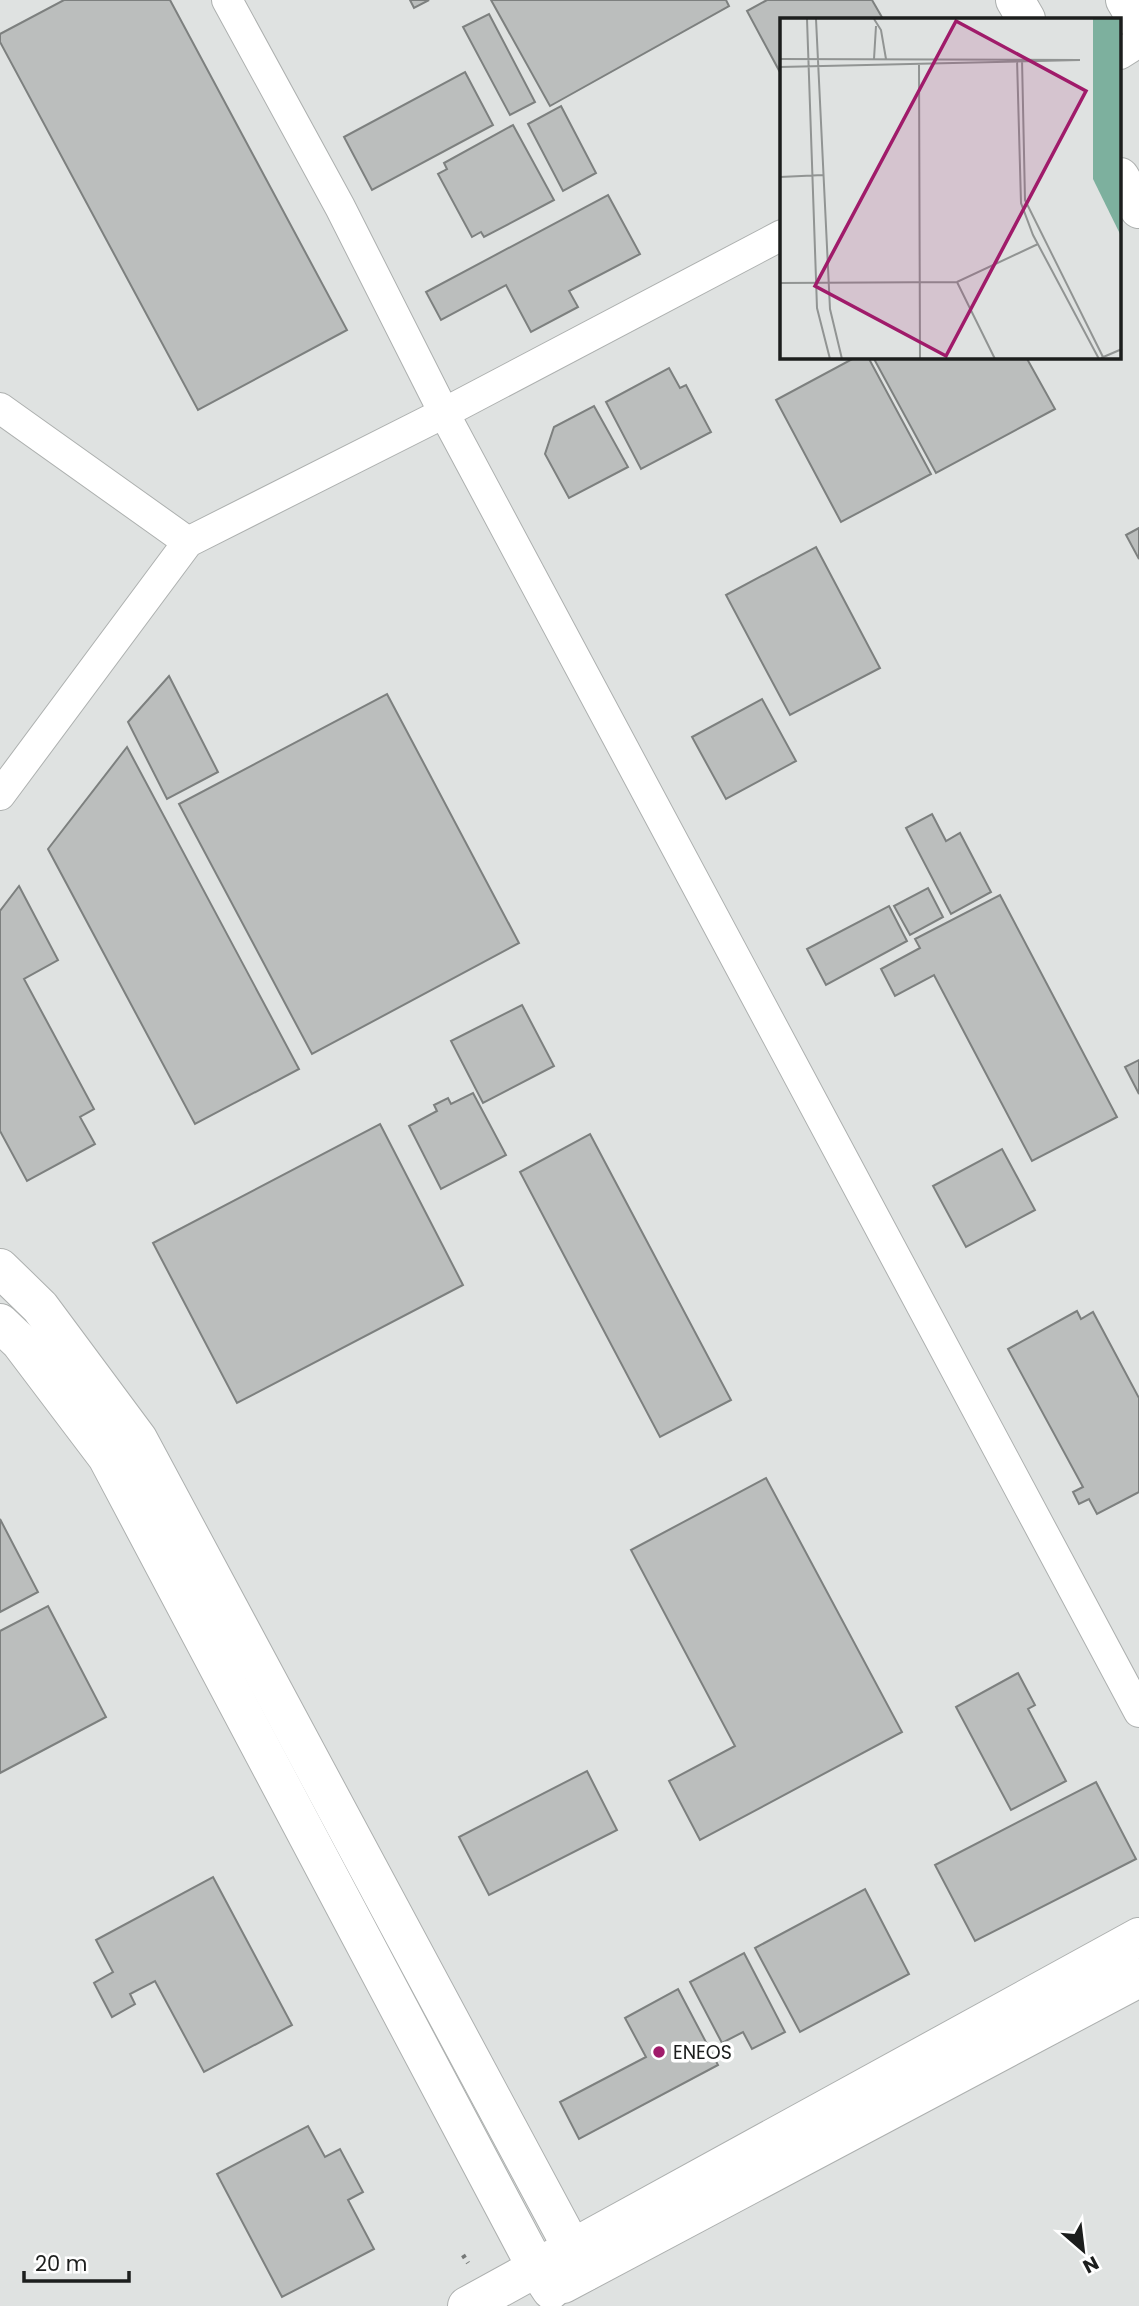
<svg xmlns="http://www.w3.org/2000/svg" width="1139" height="2306" font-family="Poppins,sans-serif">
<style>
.building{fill:#bbbebd;stroke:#7d807f;stroke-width:2}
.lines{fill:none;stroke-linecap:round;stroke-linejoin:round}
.street-casing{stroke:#adb0af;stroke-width:32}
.secondary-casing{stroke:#adb0af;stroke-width:40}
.path{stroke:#757877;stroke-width:4.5;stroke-dasharray:3.5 5;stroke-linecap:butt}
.street{stroke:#fff;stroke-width:30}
.secondary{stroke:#fff;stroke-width:38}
.poi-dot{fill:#a01b6a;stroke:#fff;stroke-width:2.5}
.labels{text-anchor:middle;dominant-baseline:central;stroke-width:7;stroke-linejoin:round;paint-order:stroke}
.poi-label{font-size:19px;fill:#1c1e1d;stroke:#fff;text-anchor:start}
.inset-road{fill:none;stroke:#919493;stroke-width:2}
.view{fill:#a01b6a;fill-opacity:0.15;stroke:#a01b6a;stroke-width:3.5}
.inset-edge{fill:none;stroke:#1c1e1d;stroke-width:3.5}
</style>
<rect width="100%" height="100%" fill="#dfe2e1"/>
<g class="building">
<path d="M64 0H170L347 330 198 410 0 42V34Z"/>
<path d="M410 0H429L414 8Z"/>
<path d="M491 0H726L729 6 550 106Z"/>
<path d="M767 0H872L883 19H782V76L747 11Z"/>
<path d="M489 14 535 102 510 115 463 27Z"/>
<path d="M465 72 493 125 372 190 344 137Z"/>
<path d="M561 106 596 173 563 191 528 124Z"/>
<path d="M513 125 554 200 484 237 481 232 472 237 438 174 447 169 444 163Z"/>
<path d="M608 195 640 254 569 291 578 307 531 332 506 285 441 320 426 292Z"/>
<path d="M856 357H868L931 474 841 522 776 400Z"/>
<path d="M873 357H1026L1055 409 936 473Z"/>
<path d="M669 368 680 388 686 385 711 432 641 469 606 402Z"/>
<path d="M594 406 628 467 569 498 545 454 554 427Z"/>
<path d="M1139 528V559L1126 535Z"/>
<path d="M816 547 880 668 790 715 726 595Z"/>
<path d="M169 676 218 772 167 799 128 722Z"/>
<path d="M387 694 519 943 312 1054 179 804Z"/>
<path d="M762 699 796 761 726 799 692 737Z"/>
<path d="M127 747 299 1069 195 1124 48 849Z"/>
<path d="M932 814 946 841 960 833 991 892 951 914 906 828Z"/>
<path d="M19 886 58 960 24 979 94 1109 80 1117 95 1144 27 1181 0 1131V911Z"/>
<path d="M928 888 943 917 910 935 894 906Z"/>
<path d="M1000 895 1117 1117 1032 1161 934 975 895 996 881 969 920 948 915 939Z"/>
<path d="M889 906 907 941 826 985 807 949Z"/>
<path d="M522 1005 554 1066 483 1103 451 1041Z"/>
<path d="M1139 1060V1094L1125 1067Z"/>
<path d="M473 1093 506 1155 441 1189 409 1126 437 1111 434 1105 448 1098 451 1104Z"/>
<path d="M380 1124 463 1285 237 1403 153 1243Z"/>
<path d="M590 1134 731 1400 660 1437 520 1172Z"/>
<path d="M1002 1149 1035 1210 966 1247 933 1186Z"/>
<path d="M1077 1311 1081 1319 1093 1312 1139 1398V1492L1097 1514 1089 1499 1079 1504 1073 1492 1083 1487 1008 1349Z"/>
<path d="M766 1478 902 1732 700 1840 669 1781 735 1746 631 1550Z"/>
<path d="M0 1519 38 1592 0 1612Z"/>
<path d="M48 1606 106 1717 0 1773V1631Z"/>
<path d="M1018 1673 1035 1705 1028 1709 1066 1781 1011 1810 956 1707Z"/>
<path d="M587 1771 617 1830 489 1895 459 1837Z"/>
<path d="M1096 1782 1136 1859 975 1941 935 1865Z"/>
<path d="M213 1877 292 2025 204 2072 155 1981 130 1994 135 2004 112 2017 94 1983 113 1972 96 1940Z"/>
<path d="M865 1889 909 1974 800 2032 755 1948Z"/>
<path d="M744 1953 785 2032 752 2049 743 2032 722 2043 690 1982Z"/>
<path d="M678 1989 718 2065 579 2139 560 2102 646 2057 625 2018Z"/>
<path d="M308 2126 325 2157 340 2149 363 2192 348 2200 374 2249 282 2297 217 2174Z"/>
</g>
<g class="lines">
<g class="street-casing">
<g id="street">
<path d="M227 0 340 207 444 413 1139 1712"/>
<path d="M1120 54 1139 42"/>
<path d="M0 408 188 542"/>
<path d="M0 795 188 542 444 413 782 235"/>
</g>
</g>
<g class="secondary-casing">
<g id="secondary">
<path d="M1015 0 1026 19"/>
<path d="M1125 0 1139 24"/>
<path d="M1120 177 1139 209"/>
<path d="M0 1268 40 1307 138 1439 585 2272"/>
<path d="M0 1323 20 1342 107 1457 537 2269 551 2290"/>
<path d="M563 2284 1139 1978"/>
<path d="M467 2306 1139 1937"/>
</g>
</g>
<path class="path" d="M463 2255 468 2263"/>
<use href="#street" class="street"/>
<use href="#secondary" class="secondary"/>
</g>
<circle class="poi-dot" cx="659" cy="2052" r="7"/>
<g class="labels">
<g class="poi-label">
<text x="673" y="2052">ENEOS</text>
</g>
</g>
<g transform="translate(780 18)">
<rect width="341" height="341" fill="#dfe2e1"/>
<path d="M313 1H341V218L313 161Z" fill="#7db09e"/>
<path class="inset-road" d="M27 1 37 290 50 341M36 1 50 291 62 341M94 1 101 12 106 41M0 41 300 42M94 41 96 8M237 41 241 185 253 217 319 341M242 41 245 182 324 341M139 45 140 341M0 49 300 42M0 159 43 157M177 264 215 341M0 265 177 264 258 226M321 340 342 331"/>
<path class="view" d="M176 3 306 73 166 338 35 268Z"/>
<rect width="341" height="341" class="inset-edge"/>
</g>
<g transform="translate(1083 2250) rotate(152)" stroke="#ffffff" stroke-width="5" paint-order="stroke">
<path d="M0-5L12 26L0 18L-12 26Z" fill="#1c1e1d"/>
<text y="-10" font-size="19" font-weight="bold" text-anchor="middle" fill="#1c1e1d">N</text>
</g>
<path d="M24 2271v10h105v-10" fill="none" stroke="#1c1e1d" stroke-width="3.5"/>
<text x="35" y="2271" font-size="21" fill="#1c1e1d" stroke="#ffffff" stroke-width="5" paint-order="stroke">20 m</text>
</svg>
